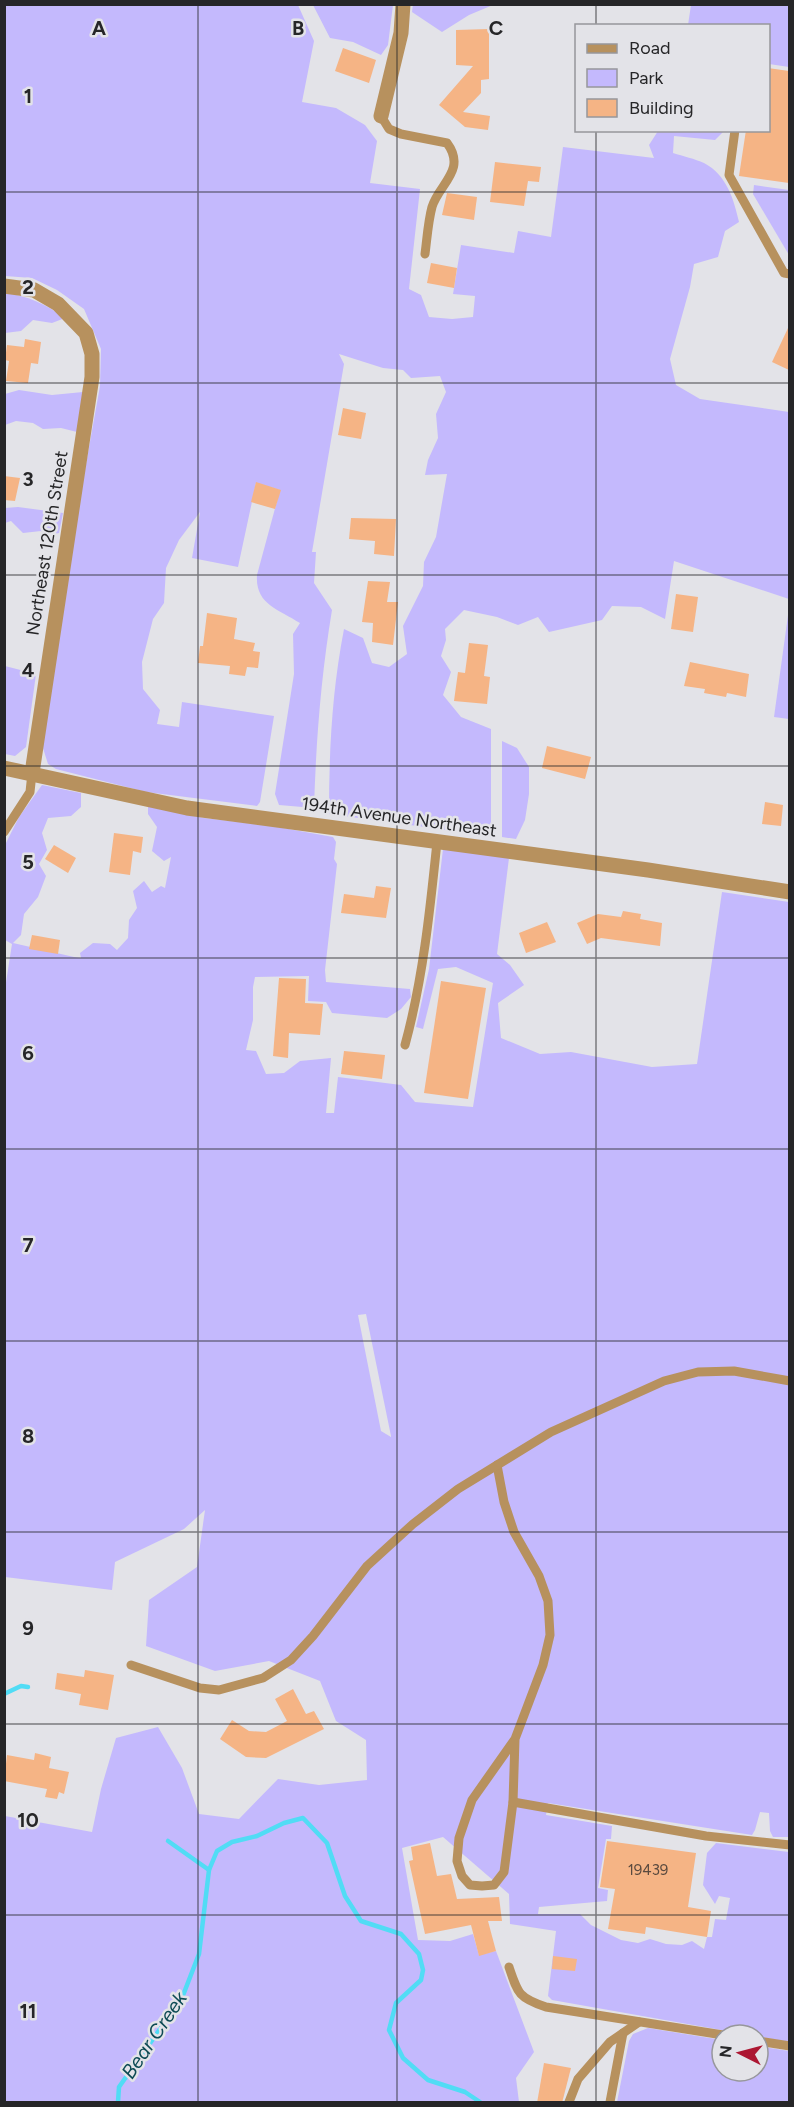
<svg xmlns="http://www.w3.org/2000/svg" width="794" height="2107" font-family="Figtree,sans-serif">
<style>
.green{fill:#c4b9fd;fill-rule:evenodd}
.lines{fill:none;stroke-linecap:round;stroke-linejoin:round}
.stream{stroke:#51dcf5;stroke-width:4.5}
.building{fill:#f5b485}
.lane{stroke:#b7915e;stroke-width:9}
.street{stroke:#b7915e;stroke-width:15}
.grid{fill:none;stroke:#262628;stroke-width:1.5;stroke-opacity:0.55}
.labels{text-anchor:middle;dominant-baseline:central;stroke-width:5;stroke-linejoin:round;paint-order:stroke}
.number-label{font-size:15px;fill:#5a4a3f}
.street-label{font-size:18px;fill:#262628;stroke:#e3e3e8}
.water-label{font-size:20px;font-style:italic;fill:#0c4a54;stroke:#e3e3e8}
.grid-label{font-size:20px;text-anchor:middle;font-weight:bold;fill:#262628;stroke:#e3e3e8;stroke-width:5;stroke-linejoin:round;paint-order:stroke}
</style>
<rect width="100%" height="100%" fill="#e3e3e8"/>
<g class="green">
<path d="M413 4H493V5L469 15 442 32 412 12Z"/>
<path d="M4 5H298L314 41 302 102 336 108 365 125 377 141 370 183 420 189 409 289 421 295 429 317 452 319 473 317 475 296 453 294 461 245 514 253 518 231 551 237 563 147 654 158 649 145 658 131H724L715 140 674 136 673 153C683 156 695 159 704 163 727 175 734 200 739 222L725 231 718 257 694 264 690 287 670 359 676 385 700 399 789 412V599L674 561 665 619 641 607 612 606 602 620 549 632 538 617 518 625 497 617 464 610 445 629 446 640 441 656 451 672 443 695 461 717 491 729V836L329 814C329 751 332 691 344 629L363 638 372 663 389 667 407 654 403 626 423 586 424 562 436 537 447 474 425 475 428 460 438 438 436 414 446 392 440 376 411 378 403 370 383 368 339 354 344 364 312 552H316L314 583 332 610C321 676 316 742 314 808L279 805 275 794 294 674 293 634 300 623C278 609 255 604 257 575L280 490 256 483 238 567 192 558 200 512 179 540 166 568 164 603 153 619 142 662 143 689 160 710 157 724 179 727 182 702 274 716 260 802 257 806 146 792 56 769 48 764 42 745 74 531 100 386 101 349 84 309 57 290 32 278 5 276Z"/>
<path d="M313 5H393L388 45 381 55 353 42 330 38Z"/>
<path d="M691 5H789V67L769 64 768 26 688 25Z"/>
<path d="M754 185 789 190V255L753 194Z"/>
<path d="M5 293C29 296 45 304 65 318L52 323 33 320 21 331 5 333Z"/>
<path d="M19 390 52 395 83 392 77 432 61 428 43 429 33 423 16 421 5 425V394Z"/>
<path d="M18 507 63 513 59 533 49 535 41 531 23 533 11 521 5 523V508Z"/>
<path d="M789 608V719L774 717Z"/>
<path d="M5 666 36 674 26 747 15 756 5 754Z"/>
<path d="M502 741 517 748 529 767V794L525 820 516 839 502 837Z"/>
<path d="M42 785 81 793V807L71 816 48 818 42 833 47 850 39 864 46 876 38 897 24 914 21 935 13 943 74 957 81 958 80 953 93 943 110 944 117 950 128 938 129 920 137 908 133 891 144 881 152 892 161 886 165 888 171 857 164 861 152 851 157 827 148 814V806L204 818 272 826 333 837 336 842 334 859 337 864 325 970 326 982 410 989 411 997 401 1009 387 1018 332 1013 326 1002 308 1001 309 976 255 977 253 987V1020L246 1050 256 1051 266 1074 284 1073 300 1061 331 1058 326 1113H334L338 1077 401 1085 415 1102 473 1107 493 983 456 967 438 969 423 1029 416 1027 429 969 443 849 509 858 497 954 510 965 524 985 498 1003 501 1038 540 1054 571 1052 652 1067 697 1064 722 892 789 902V1837H773L770 1831 769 1813 760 1812 755 1830 752 1835 548 1803 546 1815 612 1826 611 1839H606L598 1888 608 1890 607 1901 539 1907 538 1914H580L591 1925 621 1940 638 1943 650 1939 666 1944 682 1945 692 1941 704 1949 707 1937H712L715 1919 726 1920 730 1898 719 1896 715 1904 703 1885 707 1853 716 1843 789 1852V2042L552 2000 548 1996 556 1931 510 1924 509 1894 443 1837 402 1848 418 1940 450 1941 473 1934 479 1955 496 1951 534 2052 516 2078 519 2102H5V1816L92 1832 101 1789 116 1738 158 1727 182 1768 199 1814 239 1819 278 1779 319 1785 367 1780 366 1740 336 1721 320 1681 269 1661 215 1671 146 1646 149 1600 197 1567 205 1510 184 1529 115 1562 112 1590 5 1577 4 995 12 944 5 940 4 847 19 817ZM366 1314 391 1436V1437L381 1431 358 1315Z"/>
<path d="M648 2028 722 2040V2071H758V2046L789 2051V2102H617L629 2041 633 2034Z"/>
</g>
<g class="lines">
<g class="stream">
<path d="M4 1694 21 1686 28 1687"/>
<path d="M168 1841 209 1870"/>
<path d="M118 2102 119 2087 182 1998 199 1954 209 1870 217 1851 232 1842 257 1836 284 1823 303 1818 327 1843 345 1896 361 1921 401 1934 419 1954 423 1970 421 1980 396 2003 389 2030 403 2058 428 2080 465 2092 480 2102"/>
</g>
</g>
<g class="building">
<path d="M489 29V79L481 80V93L463 112 490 116 488 130 465 127 439 105 473 66 456 65V30Z"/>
<path d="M343 48 376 60 369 83 335 71Z"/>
<path d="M768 68 789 71V183L739 176 746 130H768Z"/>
<path d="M495 162 541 167 539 182 528 181 524 206 490 202Z"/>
<path d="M447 193 477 197 474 220 442 215Z"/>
<path d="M431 263 457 268 454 288 427 283Z"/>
<path d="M789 326V370L772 362Z"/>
<path d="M25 339 41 342 38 364 31 363 28 383 6 381 9 361 5 360 7 345 24 347Z"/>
<path d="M343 408 366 413 361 439 338 435Z"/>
<path d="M4 476 20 478 15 501 4 500Z"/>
<path d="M256 482 281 490 275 509 251 502Z"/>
<path d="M351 518 396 519 394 556 374 554 375 541 349 539Z"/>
<path d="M368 581 390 582 387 602H398L393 645 372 642 373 623 362 622Z"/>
<path d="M676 594 698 597 693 632 671 629Z"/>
<path d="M207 613 237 618 234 639 255 643 253 651 260 652 258 668 247 667 245 676 229 674 230 666 198 663 200 646H203Z"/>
<path d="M469 643 488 645 484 676 490 677 487 704 454 701 458 672 465 673Z"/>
<path d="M690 662 749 674 746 697 727 693 726 697 704 693 705 689 684 686Z"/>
<path d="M547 746 591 757 585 779 542 768Z"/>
<path d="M765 802 783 805 781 826 762 824Z"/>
<path d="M114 833 143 837 141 853 133 851 130 875 109 872Z"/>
<path d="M54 845 76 858 68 873 45 859Z"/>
<path d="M376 886 391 888 386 918 341 913 344 894 374 898Z"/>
<path d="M623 911 641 914 640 919 662 923 660 946 601 938 587 944 577 923 598 914 621 917Z"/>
<path d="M547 922 556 942 526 953 519 933Z"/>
<path d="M32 935 60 940 58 954 29 949Z"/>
<path d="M279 978 306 979 305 1003 323 1004 320 1035 289 1033 288 1058 273 1056Z"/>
<path d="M441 981 486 988 468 1099 424 1093Z"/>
<path d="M344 1051 385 1055 382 1079 341 1074Z"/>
<path d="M85 1670 114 1675 108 1710 79 1705 81 1694 55 1689 57 1673 84 1677Z"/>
<path d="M293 1689 306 1714 314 1711 324 1729 266 1758 246 1757 220 1739 232 1720 249 1731 266 1732 287 1721 275 1699Z"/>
<path d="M35 1753 51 1757 49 1768 69 1772 64 1794 59 1792 57 1799 45 1797 47 1789 4 1781 7 1755 34 1760Z"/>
<path d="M607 1841 696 1853 688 1907 711 1911 707 1937 646 1927 645 1934 608 1929 615 1889 600 1887Z"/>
<path d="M430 1843 437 1876 451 1874 457 1899 499 1897 502 1921H488L496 1951 479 1956 471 1925 425 1934 409 1861 413 1860 411 1847Z"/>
<path d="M553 1956 577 1959 575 1971 552 1969Z"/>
<path d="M544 2063 571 2068 562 2103H537Z"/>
</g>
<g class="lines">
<g class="lane">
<path d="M381 116 389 129 401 134 447 143C467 170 439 184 432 207 428 222 427 239 425 254"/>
<path d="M735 130 729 175 784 273 790 274"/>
<path d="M4 832 30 792 32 773"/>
<path d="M405 1045C423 979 430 910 437 842"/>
<path d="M497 1465 504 1502 514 1532 539 1576 548 1601 550 1635 543 1665 515 1739 472 1800 459 1838 457 1861 462 1876 470 1885 482 1886 494 1885 504 1872 513 1802 515 1739"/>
<path d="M131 1665 200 1688 219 1690 263 1678 291 1660 313 1636 367 1566 413 1524 458 1489 551 1432 664 1381 698 1372 734 1371 790 1381"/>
<path d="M513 1802 706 1836 790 1845"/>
<path d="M509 1967C518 1994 519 1998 546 2007L723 2035"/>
<path d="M758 2041 790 2046"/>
<path d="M569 2102 578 2079 610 2042 639 2022"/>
<path d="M610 2102 623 2033"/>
</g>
<g class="street">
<path d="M381 116 401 33 403 4"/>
<path d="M4 286 34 290 58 304 86 333 92 354V377L32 773"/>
<path d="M4 768 187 808 648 870 790 892"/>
</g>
</g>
<path class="grid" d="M198 4V2102M397 4V2102M596 4V26M596 130V2102M4 192H790M4 383H790M4 575H790M4 766H790M4 958H790M4 1149H790M4 1341H790M4 1532H790M4 1724H790M4 1915H790"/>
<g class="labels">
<g class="number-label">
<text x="648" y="1870">19439</text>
</g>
<g class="street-label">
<text transform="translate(47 543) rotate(-81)">Northeast 120th Street</text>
<text transform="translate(399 817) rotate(8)">194th Avenue Northeast</text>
</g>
<g class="water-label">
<text transform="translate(154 2035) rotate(-56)">Bear Creek</text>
</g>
</g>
<g class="grid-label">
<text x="99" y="35">A</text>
<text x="298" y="35">B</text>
<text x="496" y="35">C</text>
<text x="28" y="103">1</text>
<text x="28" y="294">2</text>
<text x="28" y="486">3</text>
<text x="28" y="677">4</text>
<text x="28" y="869">5</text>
<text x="28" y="1060">6</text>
<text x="28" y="1252">7</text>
<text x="28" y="1443">8</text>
<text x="28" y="1635">9</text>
<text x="28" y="1827">10</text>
<text x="28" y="2018">11</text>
</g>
<rect width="794" height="2107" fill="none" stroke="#262628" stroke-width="12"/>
<rect x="575" y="24" width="195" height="108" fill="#e3e3e8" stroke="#97979b" stroke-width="1.5"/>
<rect x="587" y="44" width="30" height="9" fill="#b7915e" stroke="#97979b" stroke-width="1.5"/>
<text x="629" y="54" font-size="18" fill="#262628">Road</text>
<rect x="587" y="69" width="30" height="18" fill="#c4b9fd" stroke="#97979b" stroke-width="1.5"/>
<text x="629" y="84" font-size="18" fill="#262628">Park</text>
<rect x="587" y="99" width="30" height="18" fill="#f5b485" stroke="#97979b" stroke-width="1.5"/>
<text x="629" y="114" font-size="18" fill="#262628">Building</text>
<g transform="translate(740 2053) rotate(276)"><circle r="28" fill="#e3e3e8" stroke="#97979b" stroke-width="1.5"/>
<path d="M0-4.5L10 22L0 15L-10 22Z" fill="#ac1632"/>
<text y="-9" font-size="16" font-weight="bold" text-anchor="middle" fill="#262628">N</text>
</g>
</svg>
